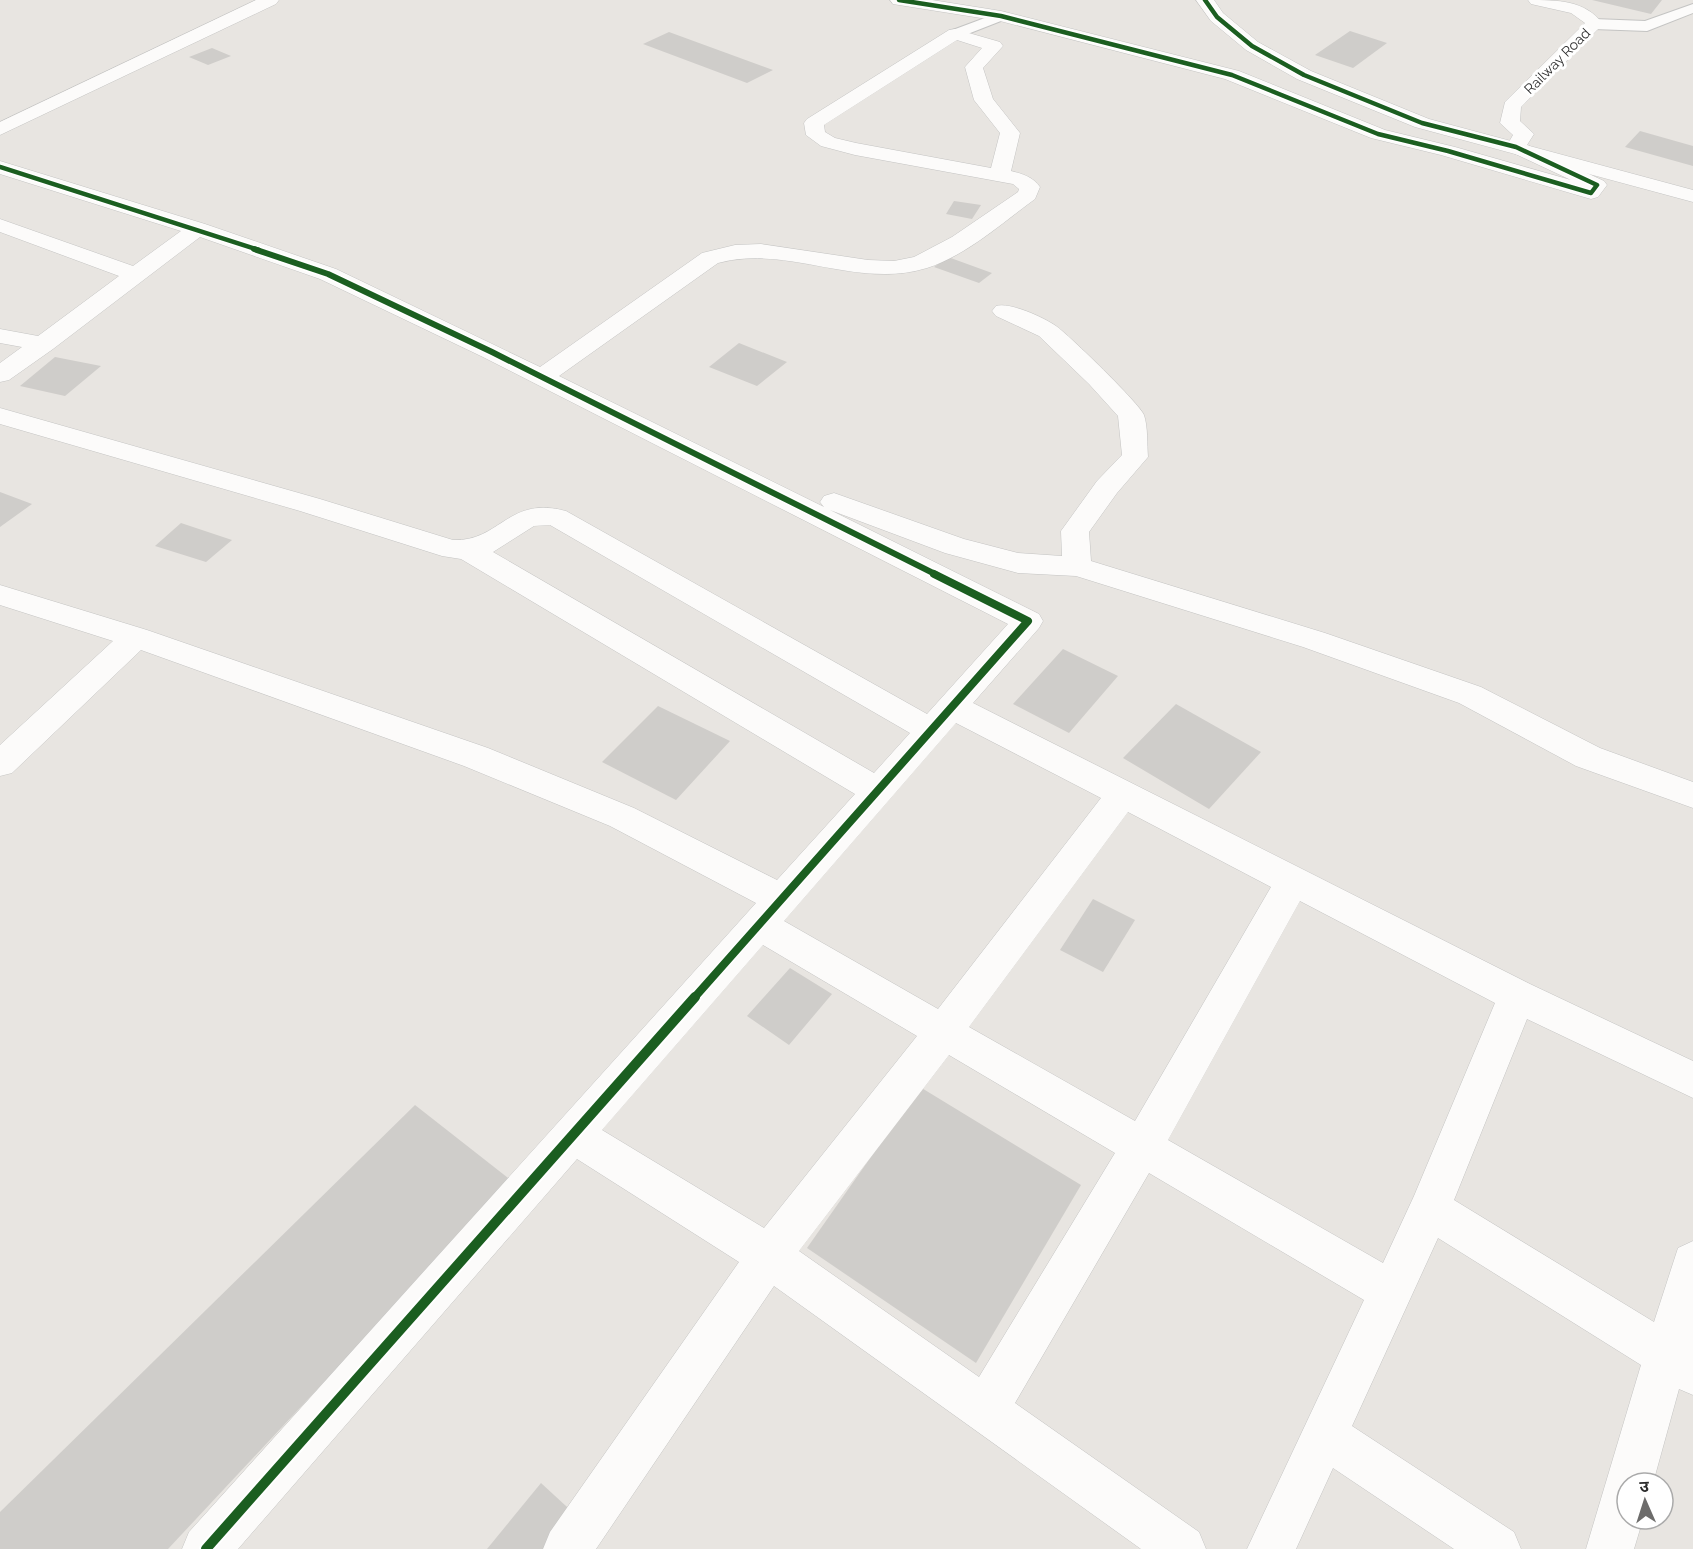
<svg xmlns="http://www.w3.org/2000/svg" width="1693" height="1549" font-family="Raleway,'Noto Sans Devanagari',sans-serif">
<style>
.building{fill:#cfcdca}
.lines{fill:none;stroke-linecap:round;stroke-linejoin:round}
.lane-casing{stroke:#c4c4c3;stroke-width:2}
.street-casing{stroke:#c4c4c3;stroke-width:1}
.secondary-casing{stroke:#c4c4c3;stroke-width:1}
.lane{fill:#fcfbfa;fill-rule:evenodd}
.street{fill:#fcfbfa;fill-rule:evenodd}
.secondary{fill:#fcfbfa;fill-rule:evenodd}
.cycleway-far3-casing{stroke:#fff;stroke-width:7}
.cycleway-far2-casing{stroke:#fff;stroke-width:9}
.cycleway-far1-casing{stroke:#fff;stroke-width:11}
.cycleway-casing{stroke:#fff;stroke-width:14}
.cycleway-far3{stroke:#1b5e20;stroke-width:4.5}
.cycleway-far2{stroke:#1b5e20;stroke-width:6}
.cycleway-far1{stroke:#1b5e20;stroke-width:8}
.cycleway{stroke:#1b5e20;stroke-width:10}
.labels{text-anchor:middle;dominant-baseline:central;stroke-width:6;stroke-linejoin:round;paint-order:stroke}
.far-street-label{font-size:14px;fill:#2b2b2b;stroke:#fff}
</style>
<rect width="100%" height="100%" fill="#e8e5e1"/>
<g class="building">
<path d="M1592 0H1662L1651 14Z"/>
<path d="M1350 31 1387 43 1353 68 1315 55Z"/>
<path d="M669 32 773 70 747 83 643 44Z"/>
<path d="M212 48 231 56 208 65 189 57Z"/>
<path d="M1640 131 1693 146V166L1625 147Z"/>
<path d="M954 201 981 205 972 219 946 214Z"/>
<path d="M948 257 992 273 979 283 934 267Z"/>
<path d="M739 343 787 362 757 386 709 367Z"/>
<path d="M55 357 101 366 65 396 20 386Z"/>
<path d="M0 492 32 504 0 527Z"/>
<path d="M181 523 232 540 206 562 155 546Z"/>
<path d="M1063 649 1118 676 1069 733 1013 704Z"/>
<path d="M1176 704 1261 752 1209 809 1123 758Z"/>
<path d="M658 706 730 741 676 800 602 762Z"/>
<path d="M1093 899 1135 920 1103 972 1060 950Z"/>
<path d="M790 968 832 994 789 1045 747 1016Z"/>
<path d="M920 1087 1081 1185 976 1363 807 1248Z"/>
<path d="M415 1105 512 1181 168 1549H0V1512Z"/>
<path d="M541 1483 579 1518 554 1549H487Z"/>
</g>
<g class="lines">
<g class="lane-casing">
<g id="lane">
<path d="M1693 4V13L1647 31 1594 29 1586 24 1594 19 1645 21Z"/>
<path d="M1001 12 1006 13 1008 16 1006 19 960 37H950L947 34 950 31Z"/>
</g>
</g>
<g class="street-casing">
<g id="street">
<path d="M256 0H279L276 4 0 135V122Z"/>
<path d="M890 0H932L1001 11 1239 71 1385 130 1455 147 1571 180 1509 151 1506 147 1513 135 1500 123 1505 102 1585 23 1571 13 1531 4 1528 0C1558 0 1585 0 1603 24L1521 107 1520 121 1534 134 1527 145 1604 181 1607 185 1598 197 1591 199 1584 197 1441 155 1371 138 1225 79 1000 21 899 5 893 4Z"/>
<path d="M955 29 1000 42 1003 46 983 68 993 99 1020 133 1011 171C1023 174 1033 177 1040 187L1035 199C1002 223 967 255 927 268 857 290 788 244 718 263L559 376 824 507 820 502 824 496 834 493 964 539 1018 553 1062 556 1061 531 1097 481 1122 455 1118 416 1089 384 1039 336 996 316 992 311 996 306C1010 302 1043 317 1056 326 1069 335 1140 404 1144 415 1148 427 1147 444 1148 457L1117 493 1089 532 1091 561 1325 633 1481 687 1600 748 1693 782V808L1576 766 1459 703 1303 647 1076 576 1018 573 945 553 830 510 1039 614 1043 621 1039 628 973 703 1530 984 1693 1061V1098L1527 1019 1454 1200 1654 1322 1678 1248 1693 1241V1395L1679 1389 1653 1483H1627V1519H1643L1634 1549H1586L1641 1365 1438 1238 1352 1426 1514 1532 1521 1549H1454L1333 1468 1296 1549H1247L1364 1300 1149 1173 1015 1403 1199 1532 1206 1549H1141L774 1286 596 1549H543L550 1532 739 1262 577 1159 238 1549H182L189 1532 756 903 610 826 464 766 141 650 12 773 0 776V745L113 641 0 605V585L147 630 488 748 634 808 777 880 855 794 461 559 442 556 300 511 0 424V408L320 499 453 540C500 542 508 495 566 511L927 714 1008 624 483 357 320 279 200 237 53 349 9 380 0 382V363L22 347 0 343V329L38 336 119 276 0 232V219L133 266 181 231 0 174V161L205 224 336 269 540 367 702 253 735 245 761 244 868 260 894 261 914 257 952 237 1018 192 1019 189 1013 184 855 155 821 146 806 135 804 123 807 119 949 30ZM957 40 982 48 965 67 974 100 1000 133 991 168 856 143 835 138 825 132 824 125ZM550 525 910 733 874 773 493 552 534 526ZM956 723 1101 798 938 1009 784 921ZM1128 812 1271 887 1135 1121 969 1027ZM1300 901 1495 1003 1414 1196 1383 1263 1168 1140ZM763 945 917 1036 764 1228 602 1130ZM949 1055 1115 1153 979 1377 799 1251Z"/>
</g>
</g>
<g class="secondary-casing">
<path id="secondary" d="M1196 0H1214L1223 13 1258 42 1311 71 1429 119 1693 190V202L1415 127 1297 79 1246 50 1211 21Z"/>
</g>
<use href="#lane" class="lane"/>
<use href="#street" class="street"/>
<use href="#secondary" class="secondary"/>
<g class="cycleway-far3-casing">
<g id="cycleway-far3">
<path d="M899 0 1001 16 1232 75 1378 134 1448 151 1591 193 1597 185 1516 147 1422 123 1304 75 1252 46 1217 17 1205 0"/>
<path d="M0 167 259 250"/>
</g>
</g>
<g class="cycleway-far2-casing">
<path id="cycleway-far2" d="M254 249 328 274 492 352 937 575"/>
</g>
<g class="cycleway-far1-casing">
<path id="cycleway-far1" d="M694 998 1028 621 934 574"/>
</g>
<g class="cycleway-casing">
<path id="cycleway" d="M206 1549 695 997"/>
</g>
<use href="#cycleway-far3" class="cycleway-far3"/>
<use href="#cycleway-far2" class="cycleway-far2"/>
<use href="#cycleway-far1" class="cycleway-far1"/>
<use href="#cycleway" class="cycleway"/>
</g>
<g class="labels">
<g class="far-street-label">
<text transform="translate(1557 61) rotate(-45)">Railway Road</text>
</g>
</g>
<g transform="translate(1645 1501) rotate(357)"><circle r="28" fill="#ffffff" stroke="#aaaaaa" stroke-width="1.5"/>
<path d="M0-4.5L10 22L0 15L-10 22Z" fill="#6d6c6b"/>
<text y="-9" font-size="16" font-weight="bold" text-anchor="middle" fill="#2b2b2b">उ</text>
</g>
</svg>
